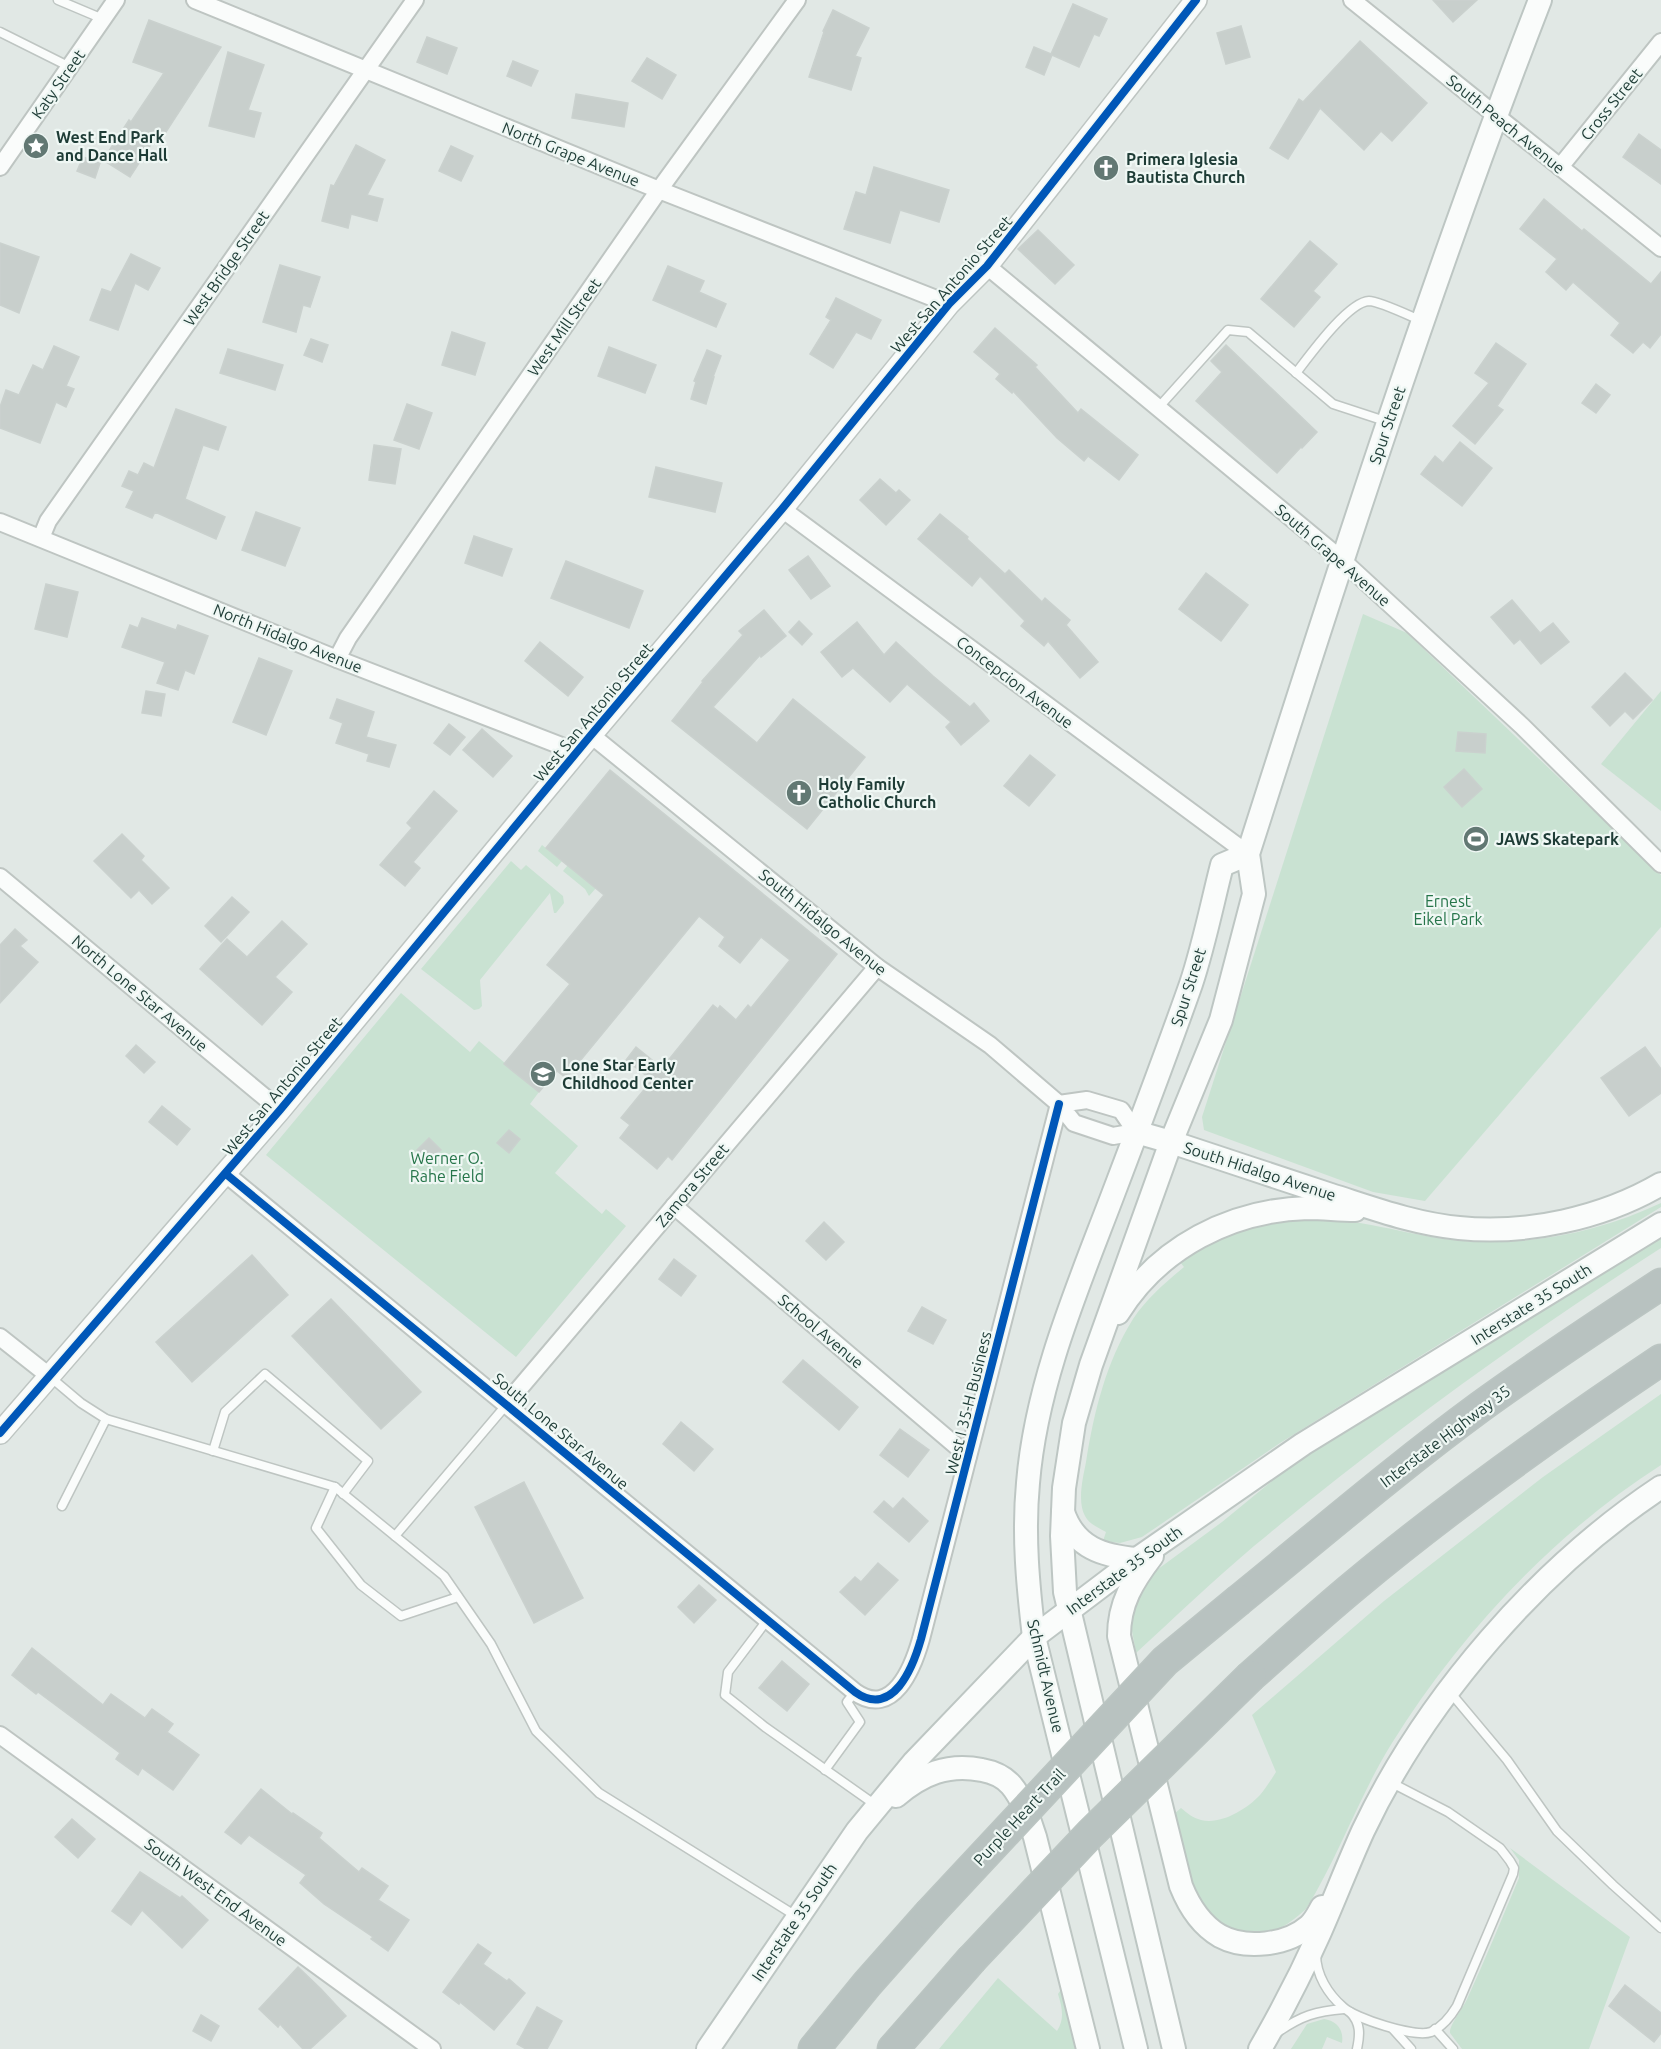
<svg xmlns="http://www.w3.org/2000/svg" width="1661" height="2049" font-family="Ubuntu,sans-serif">
<style>
.green{fill:#c9e2d2}
.building{fill:#c8cfcc;stroke:#cad1ce;stroke-width:1.5}
.lines{fill:none;stroke-linecap:round;stroke-linejoin:round}
.service-casing{stroke:#bec5c2;stroke-width:11}
.minor-casing{stroke:#bec5c2;stroke-width:20}
.tertiary-casing{stroke:#bec5c2;stroke-width:24}
.secondary-casing{stroke:#bdc6c3;stroke-width:26}
.motorway-casing{stroke:#bbc5c2;stroke-width:33}
.service{stroke:#fafcfb;stroke-width:8}
.minor{stroke:#fafcfb;stroke-width:16}
.tertiary{stroke:#fafcfb;stroke-width:21}
.secondary{stroke:#fafcfb;stroke-width:22}
.motorway{stroke:#b8c2c0;stroke-width:30}
.motorway-bridge-casing{stroke:#bbc5c2;stroke-width:33;stroke-linecap:butt}
.motorway-bridge{stroke:#b8c2c0;stroke-width:30}
.cycleway-casing{stroke:#eff7f4;stroke-width:11}
.cycleway{stroke:#0057b8;stroke-width:8}
.labels{text-anchor:middle;dominant-baseline:central;stroke-width:4.5;stroke-linejoin:round;paint-order:stroke}
.street-label{font-size:16px;fill:#1e3c36;stroke:#eff7f4}
.poi-label{font-size:16px;font-weight:bold;fill:#1e3c36;stroke:#eff7f4;text-anchor:start}
.park-label{font-size:16px;fill:#26754a;stroke:#eff7f4}
</style>
<rect width="100%" height="100%" fill="#e1e8e5"/>
<g class="green">
<path d="M1363 614 1407 633 1661 875V927L1425 1201 1373 1192 1204 1130 1202 1117Z"/>
<path d="M1661 691V811L1601 764Z"/>
<path d="M542 845 562 861 557 867 538 851Z"/>
<path d="M511 861 521 870 526 865 563 896 564 903 556 913H554L550 893 480 980 482 1006 479 1009 474 1010 421 969Z"/>
<path d="M568 865 596 888 589 896 585 889 563 871Z"/>
<path d="M401 993 470 1052 479 1041 539 1092 530 1104 578 1146 555 1173 602 1214 606 1209 626 1226 516 1357 266 1155Z"/>
<path d="M1661 1203V1207L1280 1443 1142 1537 1120 1543 1103 1541 1106 1532C1099 1528 1089 1524 1085 1516 1077 1501 1083 1478 1086 1462 1094 1412 1106 1362 1133 1319 1147 1298 1165 1283 1184 1267L1180 1262C1223 1234 1269 1217 1322 1219 1375 1221 1426 1241 1480 1242 1543 1243 1604 1230 1661 1203Z"/>
<path d="M1661 1236V1248C1519 1339 1384 1438 1254 1546 1214 1580 1175 1617 1136 1653L1131 1625 1134 1602 1150 1575 1222 1522 1289 1467Z"/>
<path d="M1661 1394V1465C1552 1535 1460 1634 1392 1743 1359 1796 1339 1856 1306 1909 1298 1916 1290 1923 1280 1928 1251 1943 1212 1926 1198 1898 1185 1875 1181 1840 1174 1814L1181 1808C1187 1813 1193 1818 1201 1820 1221 1825 1247 1809 1260 1795 1266 1788 1271 1780 1276 1772L1252 1715 1384 1601 1543 1477Z"/>
<path d="M1510 1848 1630 1937 1589 2049H1462L1450 2033C1449 2025 1464 2007 1468 1997 1486 1958 1502 1918 1519 1878V1860Z"/>
<path d="M998 1978 1057 2031C1065 2019 1062 2007 1058 1994L1062 1988 1077 2049H939Z"/>
<path d="M1324 2019C1337 2021 1344 2030 1342 2043L1327 2037 1322 2049H1291L1307 2024Z"/>
</g>
<g class="building">
<path d="M1433 0H1477L1453 22Z"/>
<path d="M1073 4 1107 19 1099 36 1094 34 1079 67 1052 55 1044 75 1026 67 1034 47 1051 54Z"/>
<path d="M833 10 869 28 855 56 861 58 851 90 809 77 824 32 823 31Z"/>
<path d="M149 20 221 47 164 135 159 132 130 177 103 160 129 120 131 122 164 73 133 62Z"/>
<path d="M1241 26 1250 57 1226 64 1217 33Z"/>
<path d="M427 37 457 48 447 74 417 62Z"/>
<path d="M1360 41 1427 103 1392 141 1381 131 1364 150 1320 108 1288 159 1270 148 1299 99 1303 102Z"/>
<path d="M228 52 264 65 248 110 261 113 254 137 209 126Z"/>
<path d="M647 58 676 75 662 99 632 81Z"/>
<path d="M513 61 538 71 531 86 507 76Z"/>
<path d="M576 94 628 103 624 127 572 118Z"/>
<path d="M1639 134 1661 150V184L1623 157Z"/>
<path d="M356 145 385 160 367 195 383 199 377 221 351 214 348 228 322 221 331 185 334 186Z"/>
<path d="M451 146 473 156 461 181 439 171Z"/>
<path d="M83 157 100 163 95 178 77 171Z"/>
<path d="M874 167 949 190 939 222 900 210 890 243 844 229 856 192 866 195Z"/>
<path d="M1544 199 1582 231 1584 229 1651 284 1661 272V334L1650 348 1643 342 1633 353 1611 335 1620 323 1573 282 1566 290 1546 272 1557 259 1520 229Z"/>
<path d="M1038 230 1074 265 1055 284 1018 249Z"/>
<path d="M1310 241 1337 264 1313 291 1320 297 1294 327 1261 299Z"/>
<path d="M0 243 39 257 19 313 0 305Z"/>
<path d="M131 254 160 268 148 290 135 283 118 330 90 320 102 289 111 292Z"/>
<path d="M280 265 320 277 310 307 303 305 296 332 263 322Z"/>
<path d="M668 266 704 281 699 292 726 304 716 327 653 300Z"/>
<path d="M836 298 881 320 871 339 856 332 833 368 810 354 831 320 826 317Z"/>
<path d="M995 328 1037 365 1035 367 1078 413 1081 409 1138 455 1119 480 1088 456 1084 461 1057 438 1013 391 1012 393 996 379 1000 374 974 352Z"/>
<path d="M452 332 485 343 475 375 442 365Z"/>
<path d="M311 339 328 345 322 362 304 355Z"/>
<path d="M1496 343 1526 364 1497 406 1503 410 1475 444 1453 426 1489 383 1475 373Z"/>
<path d="M1226 345 1317 432 1302 448 1301 447 1277 473 1196 401 1222 372 1211 361Z"/>
<path d="M54 346 79 357 66 386 74 389 66 407 56 402 40 443 0 428V407L6 390 19 395 33 365 43 370Z"/>
<path d="M609 347 656 365 645 393 598 376Z"/>
<path d="M228 349 283 365 275 390 220 373Z"/>
<path d="M707 350 721 356 713 377H714L706 404 691 399 696 382 694 381Z"/>
<path d="M1596 384 1610 395 1596 413 1582 403Z"/>
<path d="M407 404 432 413 419 449 394 440Z"/>
<path d="M176 409 226 427 218 450 203 445 185 499 225 517 216 539 155 512 152 518 126 507 134 491 122 486 129 471 138 475 144 463 154 468Z"/>
<path d="M1460 442 1492 468 1462 506 1421 474 1435 456 1443 463Z"/>
<path d="M374 445 401 449 395 484 369 480Z"/>
<path d="M656 467 722 483 715 512 649 497Z"/>
<path d="M880 479 896 493 899 490 910 500 886 525 860 500Z"/>
<path d="M256 512 300 528 285 566 242 550Z"/>
<path d="M940 514 968 537 967 539 1005 574 1009 570 1042 602 1045 598 1070 620 1066 625 1098 662 1080 678 1048 641 1044 646 1021 626 1025 621 980 576 972 586 918 539Z"/>
<path d="M474 536 512 549 502 576 465 563Z"/>
<path d="M808 556 830 586 811 599 789 570Z"/>
<path d="M566 561 643 591 629 628 551 598Z"/>
<path d="M1206 573 1248 605 1221 641 1179 609Z"/>
<path d="M46 584 78 592 67 637 35 629Z"/>
<path d="M1512 600 1540 633 1553 623 1569 642 1541 664 1520 639 1514 644 1491 617Z"/>
<path d="M764 610 786 636 761 657 760 655 713 707 757 743 793 699 865 757 807 829 672 721 703 682 702 681 743 635 739 631Z"/>
<path d="M142 618 176 630 178 625 208 636 194 674 185 670 178 690 157 683 165 662 122 647 130 625 138 628Z"/>
<path d="M799 621 812 634 802 645 789 632Z"/>
<path d="M857 622 884 655 896 642 933 676 970 707 974 703 989 721 961 745 946 727 951 722 907 684 890 702 853 668 842 677 821 652Z"/>
<path d="M540 642 583 677 568 696 525 661Z"/>
<path d="M259 658 292 671 266 735 233 722Z"/>
<path d="M1625 673 1652 700 1633 719 1625 711 1610 726 1592 707Z"/>
<path d="M146 691 165 694 161 716 142 713Z"/>
<path d="M337 699 374 712 366 737 396 745 389 767 367 761 369 754 336 743 343 723 330 718Z"/>
<path d="M449 724 465 737 450 755 434 743Z"/>
<path d="M482 729 512 756 493 777 463 750Z"/>
<path d="M1458 732 1486 734 1485 753 1456 751Z"/>
<path d="M1030 755 1055 775 1029 806 1004 786Z"/>
<path d="M1464 769 1482 789 1462 807 1444 787Z"/>
<path d="M610 770 837 954 672 1160 668 1156 657 1169 620 1138 630 1125 621 1118 652 1080 626 1060 636 1047 662 1068 713 1005 718 1009 720 1006 736 1020 748 1005 751 1008 790 960 761 937 740 963 719 946 725 937 699 916 566 1078 557 1071 539 1092 504 1064 570 984 547 965 604 895 546 848Z"/>
<path d="M434 791 457 811 413 862 420 868 405 886 380 865 412 828 407 823Z"/>
<path d="M122 834 144 856 141 860 169 888 152 904 139 890 131 898 94 861Z"/>
<path d="M232 897 249 912 221 942 205 926Z"/>
<path d="M282 921 307 944 275 977 292 992 262 1025 200 969 227 939 247 957Z"/>
<path d="M15 929 27 940 20 946 38 962 0 1003V945Z"/>
<path d="M136 1045 155 1062 144 1073 126 1056Z"/>
<path d="M1645 1047 1661 1069V1093L1629 1116 1601 1078Z"/>
<path d="M162 1106 190 1129 177 1145 149 1122Z"/>
<path d="M509 1130 520 1139 509 1153 497 1143Z"/>
<path d="M429 1138 441 1150 428 1162 417 1150Z"/>
<path d="M824 1222 844 1242 826 1260 806 1241Z"/>
<path d="M252 1255 288 1295 192 1382 156 1342Z"/>
<path d="M674 1259 696 1276 681 1296 659 1279Z"/>
<path d="M331 1299 421 1392 381 1429 292 1336Z"/>
<path d="M922 1307 946 1320 933 1344 908 1331Z"/>
<path d="M803 1360 858 1407 839 1430 783 1382Z"/>
<path d="M681 1422 713 1449 694 1471 663 1444Z"/>
<path d="M900 1429 929 1450 908 1477 880 1455Z"/>
<path d="M524 1482 583 1598 534 1623 475 1507Z"/>
<path d="M903 1498 928 1521 909 1542 874 1512 884 1501 893 1509Z"/>
<path d="M878 1563 898 1580 865 1615 840 1592 855 1577 861 1582Z"/>
<path d="M699 1585 716 1600 694 1623 678 1607Z"/>
<path d="M32 1648 103 1705 111 1694 145 1718 152 1709 173 1724 167 1732 199 1755 173 1790 142 1768 138 1775 116 1759 120 1753 38 1692 36 1694 12 1675Z"/>
<path d="M782 1661 809 1684 787 1711 759 1688Z"/>
<path d="M261 1789 292 1814 293 1813 322 1833 319 1838 359 1872 362 1868 388 1886 378 1900 409 1920 388 1951 371 1939 373 1937 324 1904 300 1883 306 1875 249 1835 241 1844 225 1832Z"/>
<path d="M72 1819 95 1839 78 1858 55 1837Z"/>
<path d="M140 1872 180 1898 182 1896 208 1920 182 1948 142 1910 131 1925 112 1911Z"/>
<path d="M478 1944 491 1953 483 1964 507 1981 509 1979 525 1993 494 2030 460 2002 459 2004 443 1992Z"/>
<path d="M298 1967 321 1989 346 2016 310 2049H303L280 2024 278 2027 259 2009Z"/>
<path d="M1625 1985 1661 2013V2033L1654 2042 1609 2006Z"/>
<path d="M537 2007 562 2021 547 2049H526L517 2044Z"/>
<path d="M201 2015 219 2026 211 2041 193 2031Z"/>
</g>
<g class="lines">
<g class="service-casing">
<g id="service">
<path d="M58 0 103 19"/>
<path d="M0 32 70 67"/>
<path d="M1296 373C1310 355 1348 302 1369 301 1379 301 1410 316 1422 321"/>
<path d="M1158 408 1228 330 1248 332 1333 404 1388 422"/>
<path d="M49 1376 81 1403 106 1419 335 1487 444 1576 491 1644 536 1731 599 1793 796 1916"/>
<path d="M213 1451 225 1412 265 1374 368 1461 343 1494"/>
<path d="M335 1487 316 1528 361 1585 401 1616 458 1597"/>
<path d="M62 1506 106 1419"/>
<path d="M395 1536 507 1404"/>
<path d="M768 1619 728 1672 725 1695 765 1727 877 1806"/>
<path d="M1450 1692 1507 1760 1557 1831 1613 1885 1661 1928"/>
<path d="M825 1770 860 1722 847 1702 855 1692"/>
<path d="M1316 1954C1316 1975 1328 1994 1343 2007 1354 2018 1415 2038 1431 2032 1442 2027 1451 2016 1457 2006L1513 1874 1514 1868 1510 1861 1500 1848 1448 1812 1390 1782"/>
<path d="M1350 2012C1361 2023 1360 2035 1357 2049"/>
<path d="M1393 2029 1411 2049"/>
<path d="M1435 2029 1453 2049"/>
<path d="M1278 2032C1301 2016 1316 2011 1344 2009"/>
</g>
</g>
<g class="minor-casing">
<g id="minor">
<path d="M195 0 659 190 949 304"/>
<path d="M1352 0 1661 248"/>
<path d="M0 167 116 0"/>
<path d="M1560 167 1661 42"/>
<path d="M987 266 1342 560 1522 726 1661 864"/>
<path d="M782 509 1248 854"/>
<path d="M0 522 337 659 577 752"/>
<path d="M41 538 48 521 415 0"/>
<path d="M337 659 348 638 659 190 797 0"/>
<path d="M591 735 877 967 990 1045 1059 1104 1074 1123 1113 1136 1136 1132 1121 1110 1087 1100 1059 1104"/>
<path d="M0 877 280 1110"/>
<path d="M226 1174 855 1692C893 1719 913 1667 921 1639L1059 1104"/>
<path d="M674 1206 968 1456"/>
<path d="M0 1337 48 1375"/>
<path d="M507 1403 877 967"/>
<path d="M0 1735 432 2049"/>
</g>
</g>
<g class="tertiary-casing">
<path id="tertiary" d="M0 1433 280 1110 591 735 782 509 949 304 987 266 1196 0"/>
</g>
<g class="secondary-casing">
<g id="secondary">
<path d="M1136 1132 1171 1142C1224 1160 1278 1177 1331 1195 1372 1208 1415 1224 1459 1228 1526 1235 1603 1218 1661 1184"/>
<path d="M1118 1313C1159 1247 1231 1210 1308 1208 1324 1208 1339 1210 1355 1210"/>
<path d="M1063 1512C1075 1548 1103 1556 1137 1559"/>
<path d="M1152 1556C1133 1581 1119 1603 1119 1636L1181 1886C1189 1906 1201 1925 1220 1936 1246 1950 1287 1945 1309 1926 1315 1921 1318 1914 1322 1907"/>
<path d="M896 1796C922 1774 948 1763 982 1770 993 1772 1004 1777 1011 1785 1023 1799 1029 1819 1035 1837L1088 2049"/>
<path d="M708 2049 857 1831 914 1762 1034 1637 1137 1559 1303 1444 1661 1224"/>
<path d="M1136 2049 1034 1637C1028 1586 1023 1535 1028 1483 1036 1384 1077 1289 1112 1197 1139 1126 1166 1055 1191 984 1204 945 1212 904 1222 865L1248 854"/>
<path d="M1174 2049 1065 1592 1062 1536 1064 1488 1074 1423 1091 1365 1171 1142 1221 1020 1254 894 1248 854C1339 568 1431 281 1540 0"/>
<path d="M1260 2049C1282 2011 1302 1972 1320 1932 1335 1898 1348 1864 1363 1831 1426 1698 1539 1568 1661 1487"/>
</g>
</g>
<g class="motorway-casing">
<g id="motorway">
<path d="M1239 1600C1319 1535 1397 1468 1480 1407 1539 1364 1600 1324 1661 1284"/>
<path d="M1251 1676C1285 1646 1319 1615 1354 1586 1451 1505 1555 1431 1661 1360"/>
<path d="M814 2049 867 1984 929 1914"/>
<path d="M893 2049 971 1960"/>
</g>
</g>
<use href="#service" class="service"/>
<use href="#minor" class="minor"/>
<use href="#tertiary" class="tertiary"/>
<use href="#secondary" class="secondary"/>
<use href="#motorway" class="motorway"/>
<g class="motorway-bridge-casing">
<g id="motorway-bridge">
<path d="M929 1914 1165 1661 1239 1600"/>
<path d="M971 1960 1090 1834 1251 1676"/>
</g>
</g>
<use href="#motorway-bridge" class="motorway-bridge"/>
<g class="cycleway-casing">
<g id="cycleway">
<path d="M226 1174 855 1692C893 1719 913 1667 921 1639L1059 1104"/>
<path d="M0 1433 280 1110 591 735 782 509 949 304 987 266 1196 0"/>
</g>
</g>
<use href="#cycleway" class="cycleway"/>
</g>
<defs>
<g id="sight-disc" transform="scale(1.35)"><circle r="9.5" fill="#627873" stroke="#eff7f4"/><path d="M0-6L1.8-2.2L6-1.7L2.9 1.2L3.7 5.4L0 3.3L-3.7 5.4L-2.9 1.2L-6-1.7L-1.8-2.2Z" fill="#fff"/></g>
<g id="church-disc" transform="scale(1.35)"><circle r="9.5" fill="#627873" stroke="#eff7f4"/><path d="M-1.2-6h2.4v3.5h3.3v2.4h-3.3V6h-2.4V-.1h-3.3v-2.4h3.3Z" fill="#fff"/></g>
<g id="stadium-disc" transform="scale(1.35)"><circle r="9.5" fill="#627873" stroke="#eff7f4"/><path d="M0-5a6.5 5 0 1 0 0 10a6.5 5 0 1 0 0-10ZM-3.5-1.8h7v3.6h-7Z" fill="#fff"/></g>
<g id="school-disc" transform="scale(1.35)"><circle r="9.5" fill="#627873" stroke="#eff7f4"/><path d="M0-5L7-2L0 1L-7-2ZM-4 1L0 2.5L4 1V4Q0 6-4 4Z" fill="#fff"/></g>
</defs>
<g fill-rule="evenodd">
<use href="#sight-disc" x="36" y="146"/>
<use href="#church-disc" x="1106" y="168"/>
<use href="#church-disc" x="799" y="793"/>
<use href="#stadium-disc" x="1476" y="839"/>
<use href="#school-disc" x="543" y="1074"/>
</g>
<g class="labels">
<g class="street-label">
<text transform="translate(58 84) rotate(-55)">Katy Street</text>
<text transform="translate(1611 104) rotate(-51)">Cross Street</text>
<text transform="translate(1506 124) rotate(39)">South Peach Avenue</text>
<text transform="translate(571 154) rotate(22)">North Grape Avenue</text>
<text transform="translate(226 268) rotate(-55)">West Bridge Street</text>
<text transform="translate(951 284) rotate(-49)">West San Antonio Street</text>
<text transform="translate(564 327) rotate(-55)">West Mill Street</text>
<text transform="translate(1387 425) rotate(-71)">Spur Street</text>
<text transform="translate(1333 555) rotate(41)">South Grape Avenue</text>
<text transform="translate(288 638) rotate(22)">North Hidalgo Avenue</text>
<text transform="translate(1015 682) rotate(37)">Concepcion Avenue</text>
<text transform="translate(593 712) rotate(-50)">West San Antonio Street</text>
<text transform="translate(823 922) rotate(39)">South Hidalgo Avenue</text>
<text transform="translate(1188 987) rotate(-72)">Spur Street</text>
<text transform="translate(140 993) rotate(40)">North Lone Star Avenue</text>
<text transform="translate(282 1086) rotate(-50)">West San Antonio Street</text>
<text transform="translate(1260 1171) rotate(18)">South Hidalgo Avenue</text>
<text transform="translate(692 1185) rotate(-50)">Zamora Street</text>
<text transform="translate(1531 1304) rotate(-32)">Interstate 35 South</text>
<text transform="translate(821 1331) rotate(40)">School Avenue</text>
<text transform="translate(968 1403) rotate(-76)">West I 35-H Business</text>
<text transform="translate(561 1431) rotate(40)">South Lone Star Avenue</text>
<text transform="translate(1445 1436) rotate(-37)">Interstate Highway 35</text>
<text transform="translate(1124 1570) rotate(-36)">Interstate 35 South</text>
<text transform="translate(1046 1676) rotate(77)">Schmidt Avenue</text>
<text transform="translate(1019 1817) rotate(-47)">Purple Heart Trail</text>
<text transform="translate(216 1892) rotate(36)">South West End Avenue</text>
<text transform="translate(794 1922) rotate(-56)">Interstate 35 South</text>
</g>
<g class="poi-label">
<text x="56" y="137">West End Park<tspan x="56" dy="18">and Dance Hall</tspan></text>
<text x="1126" y="159">Primera Iglesia<tspan x="1126" dy="18">Bautista Church</tspan></text>
<text x="818" y="784">Holy Family<tspan x="818" dy="18">Catholic Church</tspan></text>
<text x="1496" y="839">JAWS Skatepark</text>
<text x="562" y="1065">Lone Star Early<tspan x="562" dy="18">Childhood Center</tspan></text>
</g>
<g class="park-label">
<text x="1448" y="901">Ernest<tspan x="1448" dy="18">Eikel Park</tspan></text>
<text x="447" y="1158">Werner O.<tspan x="447" dy="18">Rahe Field</tspan></text>
</g>
</g>
</svg>
